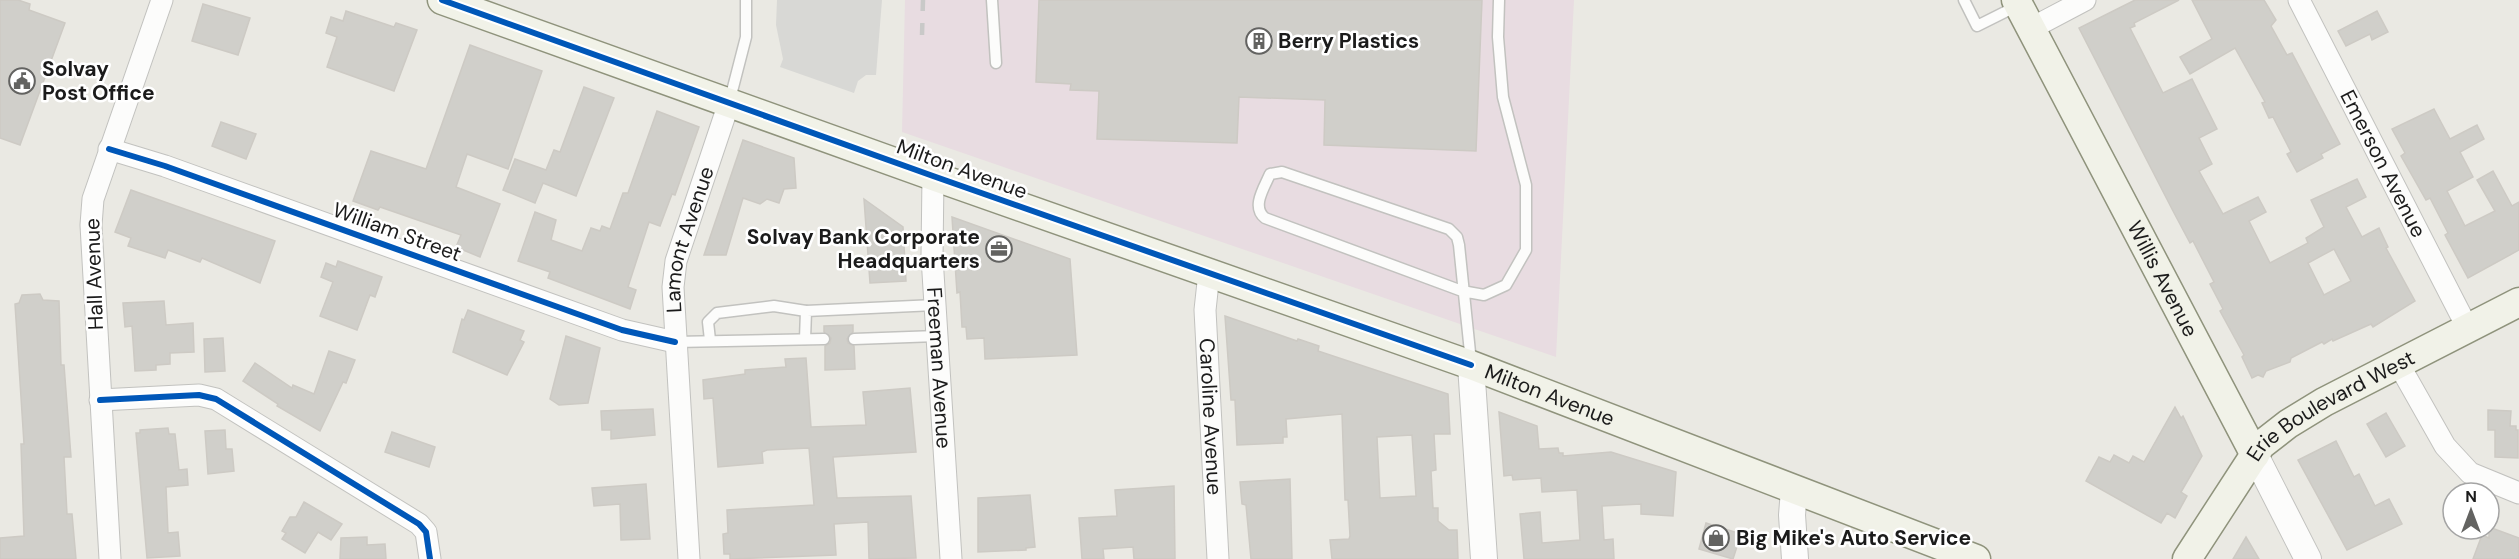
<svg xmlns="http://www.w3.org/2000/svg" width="2519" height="559" font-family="'DM Sans',sans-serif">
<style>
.industrial{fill:#e8dce1}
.parking{fill:#d8d8d5}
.building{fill:#d0cfca;stroke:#cdcac4;stroke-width:1.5;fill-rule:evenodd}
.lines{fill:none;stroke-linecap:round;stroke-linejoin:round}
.service-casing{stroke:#c2c2bf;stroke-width:13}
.minor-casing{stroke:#c2c2bf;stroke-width:23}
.tertiary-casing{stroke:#c2c2bf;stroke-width:28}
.secondary-casing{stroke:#8f937c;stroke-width:31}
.service{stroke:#fcfcfb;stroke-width:10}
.minor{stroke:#fcfcfb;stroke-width:21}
.tertiary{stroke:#fcfcfb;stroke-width:26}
.secondary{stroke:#f1f2e8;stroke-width:28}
.rail{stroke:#c9c9c8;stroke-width:4.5;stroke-dasharray:12 12;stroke-linecap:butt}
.cycleway-casing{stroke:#fff;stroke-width:10}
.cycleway{stroke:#0057b8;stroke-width:6}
.labels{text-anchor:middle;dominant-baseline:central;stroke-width:5;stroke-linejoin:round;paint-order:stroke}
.poi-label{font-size:21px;font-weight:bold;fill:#1b1b1b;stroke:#fff;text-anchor:start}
.street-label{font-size:21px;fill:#1b1b1b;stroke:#fff}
</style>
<rect width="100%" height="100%" fill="#eae9e3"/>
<path class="industrial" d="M905 0H1574L1556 357 902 132Z"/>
<path class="parking" d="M777 0H882L876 75H866L858 81 854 93 780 67 783 59 776 25Z"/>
<g class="building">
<path d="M0 0H18L30 4 29 10 65 23 20 145 0 138Z"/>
<path d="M1039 0H1482L1476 151 1324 145 1325 100 1239 97 1237 143 1097 139 1099 91 1070 90 1071 84 1036 82Z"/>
<path d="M2135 0H2179L2134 23 2135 26 2130 28 2163 93 2192 79 2217 129 2199 138 2212 164 2199 171 2223 214 2258 197 2266 212 2249 221 2270 263 2308 243 2306 238 2324 227 2311 200 2357 179 2366 197 2346 207 2362 237 2379 228 2388 247 2386 248 2415 301 2373 327 2371 324 2333 341 2332 339 2324 344 2322 342 2291 358 2290 362 2266 371 2263 377 2258 375 2252 378 2242 357 2244 355 2220 311 2223 309 2210 284 2214 282 2193 241 2190 243 2173 211 2079 28ZM2334 249 2351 281 2324 295 2308 263Z"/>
<path d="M2192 0H2264L2276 20 2271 26 2287 55 2292 53 2340 144 2321 154 2323 158 2297 172 2287 154 2291 152 2273 117 2269 118 2262 103 2265 102 2235 48 2190 74 2180 57 2212 39Z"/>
<path d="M203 4 250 18 238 55 192 41Z"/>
<path d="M346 11 394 27 396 23 417 30 394 91 327 67 337 37 326 33 331 17 343 21Z"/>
<path d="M2377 11 2388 32 2372 40 2370 34 2346 46 2338 31Z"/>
<path d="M470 45 542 71 508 169 467 154 456 187 500 204 480 257 456 247 461 235 380 207 378 210 353 201 371 151 426 169Z"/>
<path d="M584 87 614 98 576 196 543 183 535 203 503 190 515 159 546 170 554 150 560 152Z"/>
<path d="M2434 109 2450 139 2477 125 2484 139 2460 152 2473 177 2447 191 2465 226 2495 211 2477 180 2493 171 2512 206 2519 202V250L2468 278 2445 235 2448 233 2430 198 2426 200 2401 156 2405 153 2392 129Z"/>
<path d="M657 111 699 127 675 195 672 194 660 226 649 222 628 287 636 290 630 309 548 278 550 272 518 261 535 212 556 220 551 240 582 251 591 228 600 231 602 226 610 229 623 193H628Z"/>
<path d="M221 122 256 134 246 159 212 146Z"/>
<path d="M743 140 794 158 796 188 784 189 779 203 767 199 760 204 743 198 726 255H704Z"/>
<path d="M131 190 275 241 260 283 202 258 200 262 168 250 165 258 128 246 131 238 115 232Z"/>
<path d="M864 199 903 227 906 281 870 283Z"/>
<path d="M952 217 1070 259 1077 355 985 359 984 338 967 339 966 327H962L960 292 957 293Z"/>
<path d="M338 261 382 277 375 297 370 295 357 330 320 316 333 282 321 277 326 263 336 267Z"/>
<path d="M40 294 43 300 59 301 61 365H64L71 457H64L67 514H72L76 559H0V538L24 536 21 444H24L15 304 19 303 22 295Z"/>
<path d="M164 301 166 325 193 323 194 352 170 353V364L156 365V370L135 371 132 326 125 327 123 303Z"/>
<path d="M468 310 524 331 520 340 524 342 507 375 453 352 462 319 464 320Z"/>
<path d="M1225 316 1297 341 1298 339 1319 346 1318 351 1448 394 1450 434H1434L1436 470 1431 471 1433 508H1438V521L1449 530H1457L1458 559H1332L1330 540 1349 539 1350 536 1348 500H1345L1342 414 1286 419 1287 437H1283V443L1237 445 1235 400H1231ZM1412 435 1416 496 1380 498 1377 437Z"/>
<path d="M853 325V332L847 339 848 343 854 346 855 369 825 370V346L830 343 831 338 824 332V326Z"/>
<path d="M566 336 600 348 588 403 559 405 550 399Z"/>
<path d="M223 338 225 371 205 372 204 339Z"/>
<path d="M329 351 355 360 346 383 343 382 320 431 277 406 278 404 243 381 255 363 292 388 293 385 314 394Z"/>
<path d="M806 358 811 427 866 425 863 392 910 388 916 452 833 457 837 498 911 496 916 558 869 559 868 522 834 524 836 555 730 559V554H724L723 534 728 533 727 510 814 505 809 448 767 450 762 452 763 463 718 467 713 398 704 399 703 380 745 374V370L786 367 785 359Z"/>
<path d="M2175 407 2181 418 2183 416 2202 456 2181 492 2187 496 2175 518 2167 513 2161 523 2086 481 2099 457 2110 462 2114 455 2129 463 2133 456 2144 462Z"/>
<path d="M653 409 655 435 611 439V430H602L601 411Z"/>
<path d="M2488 410 2511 411 2510 426H2516V430H2518V458L2495 457V430H2488Z"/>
<path d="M1499 412 1537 426 1539 449 1558 448 1559 453H1563V456L1611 452 1676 472 1673 516 1641 514V504L1602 506 1604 540 1613 539 1614 559H1524L1520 514 1540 512 1542 543 1580 540 1577 490 1542 492 1541 478 1513 480 1512 475 1504 476Z"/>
<path d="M2386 413 2405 446 2386 457 2367 424Z"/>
<path d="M168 428 169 434H175L179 470 187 469 188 485 166 487 168 533 178 532 180 556 147 558 136 433H140V430Z"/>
<path d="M225 430 226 449H232L234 471 208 474 205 431Z"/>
<path d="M392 432 435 447 429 467 385 452Z"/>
<path d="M2336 441 2354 477 2359 474 2375 506 2389 499 2402 524 2347 550 2298 460Z"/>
<path d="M1290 479 1292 559H1251L1246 505 1242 504 1240 482Z"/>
<path d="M646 484 650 539 621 540 620 504 594 506 592 488Z"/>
<path d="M1174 486 1175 559H1134L1133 547 1103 549 1104 559H1082L1079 518 1117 516 1115 490Z"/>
<path d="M1030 495 1035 547 1026 548V550L978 552V498Z"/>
<path d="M304 502 342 524 331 540 318 532 305 553 282 539 286 533 282 531 290 517H296Z"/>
<path d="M1706 523 1741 534 1733 559 1699 549Z"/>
<path d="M2489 527 2519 538V559H2473L2482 535 2489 538Z"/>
<path d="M367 537V545L385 544 386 559H340L341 538Z"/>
<path d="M2246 537 2259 559H2233Z"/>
</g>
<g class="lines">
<g class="service-casing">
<g id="service">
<path d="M992 0 996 63"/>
<path d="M1964 0 1977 26 2019 5"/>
<path d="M729 103 746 37V0"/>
<path d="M805 339 806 311 935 305"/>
<path d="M854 339 937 336"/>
<path d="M710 340 708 322 717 313 774 306 806 311"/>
<path d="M675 342 824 339"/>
<path d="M1471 362 1459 245 1457 237 1449 229 1282 172 1270 174C1264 188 1251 207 1265 218L1462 291 1484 295 1506 285 1526 250V185L1503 97 1498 37 1499 0"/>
</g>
</g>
<g class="minor-casing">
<g id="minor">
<path id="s1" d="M2299 0 2467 327"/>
<path d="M2032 28 2085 0"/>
<path d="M109 149 165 166 622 330 675 342"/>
<path id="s2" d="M933 176 932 257 951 559"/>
<path id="s3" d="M1209 273 1205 310 1218 559"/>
<path d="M2398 363 2445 446 2470 473 2519 493"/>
<path d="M100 400 199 395 216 399 419 524 426 532 430 559"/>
<path d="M110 559 91 225 93 199 162 0"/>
<path id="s4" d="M689 559 673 287 676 261 729 103"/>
</g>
</g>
<g class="tertiary-casing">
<g id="tertiary">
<path d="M1471 365 1484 559"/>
<path d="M2255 455 2308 559"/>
<path d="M1794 490 1792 515 1795 559"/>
</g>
</g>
<g class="secondary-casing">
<g id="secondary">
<path id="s5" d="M442 0 933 176 1471 365 1976 559"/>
<path id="s6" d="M2016 0 2255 455"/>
<path id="s7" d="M2187 559 2261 445 2288 424 2324 402 2519 302"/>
</g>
</g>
<use href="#service" class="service"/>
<use href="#minor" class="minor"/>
<use href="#tertiary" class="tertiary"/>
<use href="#secondary" class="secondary"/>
<path class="rail" d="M922 35 923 0"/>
<g class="cycleway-casing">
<g id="cycleway">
<path d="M442 0 933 176 1471 365"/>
<path d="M109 149 165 166 622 330 675 342"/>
<path d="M100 400 199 395 216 399 419 524 426 532 430 559"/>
</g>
</g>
<use href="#cycleway" class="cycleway"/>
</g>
<defs>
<g id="building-ring" transform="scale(1.35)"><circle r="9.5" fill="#fff" stroke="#636361" stroke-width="1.5"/><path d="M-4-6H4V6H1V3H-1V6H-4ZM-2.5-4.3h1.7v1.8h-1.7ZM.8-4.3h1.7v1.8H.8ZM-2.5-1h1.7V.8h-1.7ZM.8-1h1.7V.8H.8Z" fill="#636361"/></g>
<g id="civic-ring" transform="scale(1.35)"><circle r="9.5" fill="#fff" stroke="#636361" stroke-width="1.5"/><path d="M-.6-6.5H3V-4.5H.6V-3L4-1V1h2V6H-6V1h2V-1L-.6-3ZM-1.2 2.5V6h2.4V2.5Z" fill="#636361"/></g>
<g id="office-ring" transform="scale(1.35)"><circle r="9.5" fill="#fff" stroke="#636361" stroke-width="1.5"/><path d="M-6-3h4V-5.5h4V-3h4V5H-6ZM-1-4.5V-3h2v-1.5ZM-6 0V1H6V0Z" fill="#636361"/></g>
<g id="shop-ring" transform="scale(1.35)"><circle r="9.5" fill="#fff" stroke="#636361" stroke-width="1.5"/><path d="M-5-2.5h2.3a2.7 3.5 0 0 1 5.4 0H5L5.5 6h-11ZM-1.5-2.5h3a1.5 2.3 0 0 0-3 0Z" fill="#636361"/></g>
</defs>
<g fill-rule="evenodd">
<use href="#building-ring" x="1259" y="41"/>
<use href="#civic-ring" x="22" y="81"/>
<use href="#office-ring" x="999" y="249"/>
<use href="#shop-ring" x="1716" y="538"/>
</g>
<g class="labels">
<g class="poi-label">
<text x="1278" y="41">Berry Plastics</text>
<text x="42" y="69">Solvay<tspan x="42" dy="24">Post Office</tspan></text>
<text x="980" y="237" text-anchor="end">Solvay Bank Corporate<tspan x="980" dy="24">Headquarters</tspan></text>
<text x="1736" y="538">Big Mike's Auto Service</text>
</g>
<g class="street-label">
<text stroke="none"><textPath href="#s1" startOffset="184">Emerson Avenue</textPath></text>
<text transform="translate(962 169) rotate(20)">Milton Avenue</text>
<text transform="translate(397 232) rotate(20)">William Street</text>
<text stroke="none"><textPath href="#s4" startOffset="322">Lamont Avenue</textPath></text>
<text transform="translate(94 274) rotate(-92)">Hall Avenue</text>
<text stroke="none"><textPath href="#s6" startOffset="315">Willis Avenue</textPath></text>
<text stroke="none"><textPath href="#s2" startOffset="192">Freeman Avenue</textPath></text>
<text stroke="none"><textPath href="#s5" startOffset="1176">Milton Avenue</textPath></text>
<text stroke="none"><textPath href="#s7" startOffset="216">Erie Boulevard West</textPath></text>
<text stroke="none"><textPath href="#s3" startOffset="144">Caroline Avenue</textPath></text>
</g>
</g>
<g transform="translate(2471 511)"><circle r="28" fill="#ffffff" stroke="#a4a4a4" stroke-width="1.5"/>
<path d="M0-4.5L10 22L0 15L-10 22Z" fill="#636361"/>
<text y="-9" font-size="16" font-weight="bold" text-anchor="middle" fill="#1b1b1b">N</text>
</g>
</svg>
